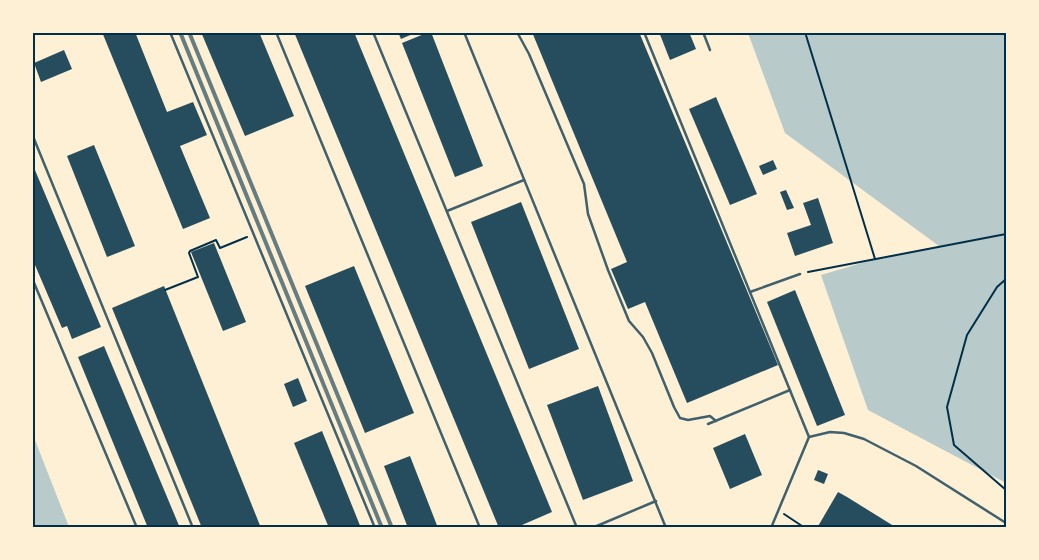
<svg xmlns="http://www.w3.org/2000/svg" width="1039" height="560" font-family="'Source Serif 4',serif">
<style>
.green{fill:#b9caca}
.building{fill:#264d5e}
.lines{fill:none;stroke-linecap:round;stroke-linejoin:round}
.path{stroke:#003049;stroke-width:2}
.service{stroke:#3f606c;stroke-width:2.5}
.rail{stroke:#657d81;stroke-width:4}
.neatline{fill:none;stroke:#003049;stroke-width:2}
</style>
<rect width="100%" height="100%" fill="#fdf0d5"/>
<g class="green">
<path d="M748 33H1006V483L868 410 821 275 875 259 939 246 785 133Z"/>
<path d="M33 435 69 527H33Z"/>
</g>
<g class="building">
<path d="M102 32H135L167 112 193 102 207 135 180 146 210 218 183 229Z"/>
<path d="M201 32H259L294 116 245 136Z"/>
<path d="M294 32H354L552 512 515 528H499Z"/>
<path d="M398 32H415V33L401 39Z"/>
<path d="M429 32H431L483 166 455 177 402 43Z"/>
<path d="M532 32H639L778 365 687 403 645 302 628 309 611 269 627 262Z"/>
<path d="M659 32H689L696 49 670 60Z"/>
<path d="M64 50 72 69 41 82 34 63Z"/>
<path d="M716 97 757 194 730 205 689 109Z"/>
<path d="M94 145 135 246 107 257 67 156Z"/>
<path d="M773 160 777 169 763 175 759 166Z"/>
<path d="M32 163 101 327 72 339 67 326 62 328 32 258Z"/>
<path d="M786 190 794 208 787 210 780 192Z"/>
<path d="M818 198 833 243 795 256 787 233 811 225 803 203Z"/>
<path d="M521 202 579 349 529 369 471 222Z"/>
<path d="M214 243 246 322 223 331 191 252Z"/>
<path d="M354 266 414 413 365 433 305 286Z"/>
<path d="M164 286 261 528H202L112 308Z"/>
<path d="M795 290 845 415 817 426 767 302Z"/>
<path d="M104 346 180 528H148L78 357Z"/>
<path d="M298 378 307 401 293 407 284 384Z"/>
<path d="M598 386 633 481 583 500 547 405Z"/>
<path d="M322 431 361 528H329L294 443Z"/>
<path d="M745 434 762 475 730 489 713 448Z"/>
<path d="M410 456 438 528H408L384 466Z"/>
<path d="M818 470 828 474 824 484 814 480Z"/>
<path d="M838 492 847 497 897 528H817Z"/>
</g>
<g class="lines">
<g class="path">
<path d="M805 32 875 259"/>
<path d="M808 272 1006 234"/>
<path d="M1006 279 997 287 967 335 947 407 954 445 1006 490"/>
<path d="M165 290 198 277 189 253 190 251 216 240 220 248 247 237"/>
<path d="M784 514 805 528"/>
</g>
<g class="service">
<path d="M170 32 375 528"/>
<path d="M276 32 480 528"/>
<path d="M373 32 577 528"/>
<path d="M464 32 666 528"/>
<path d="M517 32 529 54 584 184 588 214 608 270 629 321 643 337 652 353 674 407 680 418 688 420 710 416 716 421"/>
<path d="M644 32 809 437 771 528"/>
<path d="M703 32 710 50"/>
<path d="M32 134 193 528"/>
<path d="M447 211 524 180"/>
<path d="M32 278 137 528"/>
<path d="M750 292 800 274"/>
<path d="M708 424 790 390"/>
<path d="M809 437 830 432 844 433 864 439 916 466 1006 523"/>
<path d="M592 528 656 501"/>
</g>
<g class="rail">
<path d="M180 32 382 528"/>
<path d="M189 32 392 528"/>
</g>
</g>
<rect width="1039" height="560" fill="none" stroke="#fdf0d5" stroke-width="68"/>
<rect x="34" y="34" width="971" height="492" class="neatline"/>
</svg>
